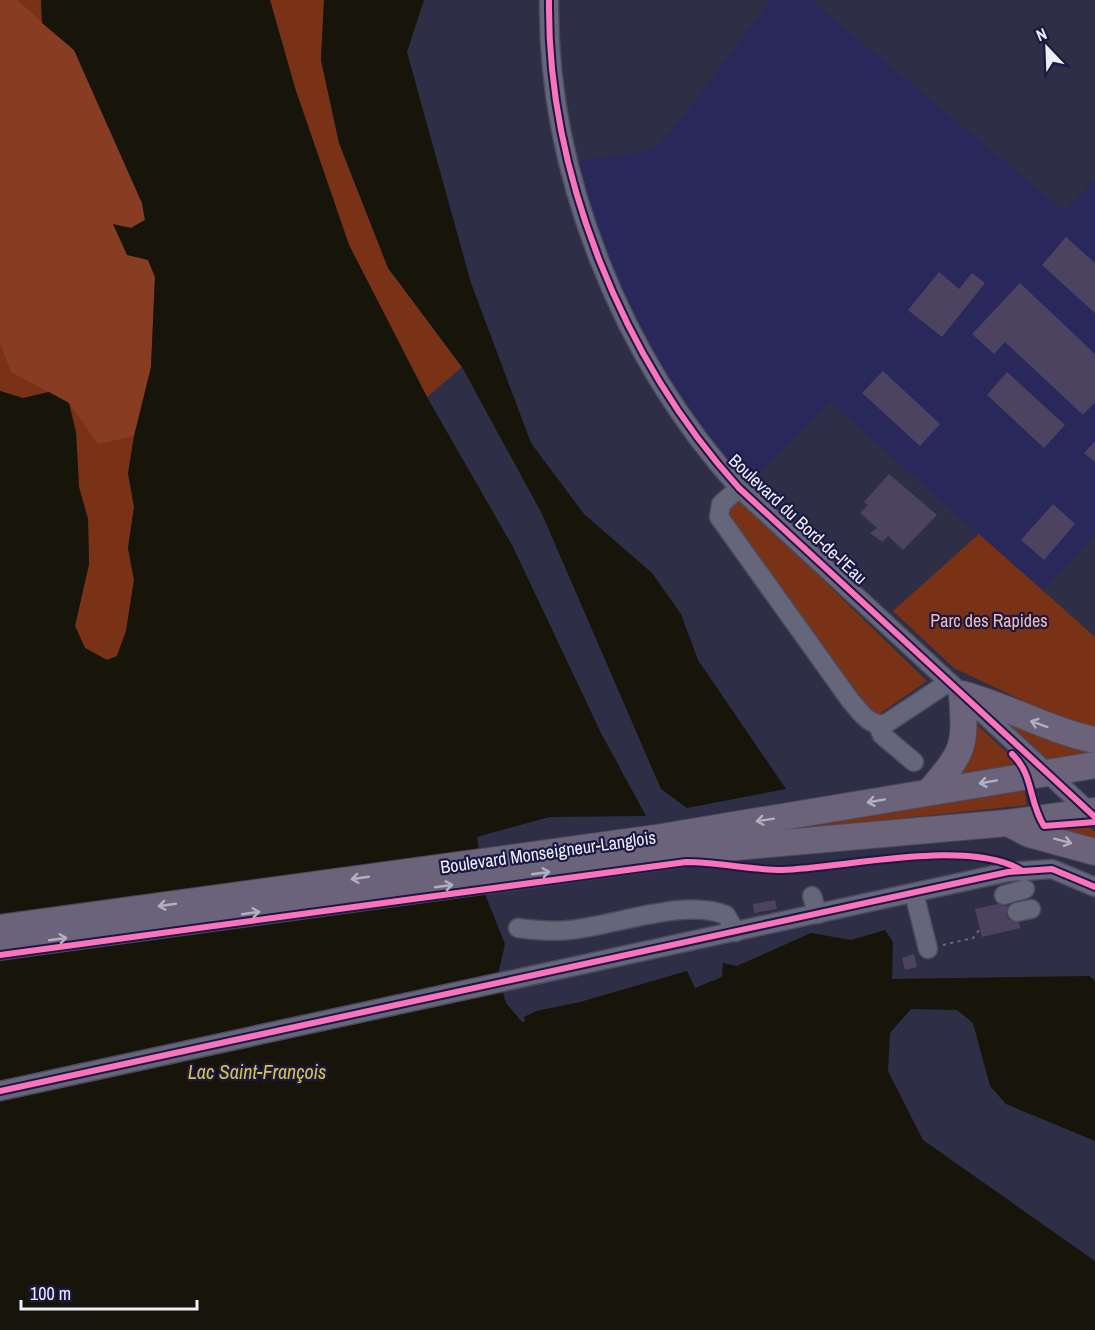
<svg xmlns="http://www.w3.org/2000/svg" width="1095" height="1330" font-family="'Archivo Narrow',sans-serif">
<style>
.built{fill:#29285a}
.green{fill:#7a3216}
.forest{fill:#883d22}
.water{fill:#171509}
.building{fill:#4c4361}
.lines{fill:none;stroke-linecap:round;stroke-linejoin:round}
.minor-casing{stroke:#4b4a5c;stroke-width:21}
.highway-casing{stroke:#4b4a5c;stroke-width:28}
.path{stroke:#6a6a7c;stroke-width:2;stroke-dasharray:3 4.5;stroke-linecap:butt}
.minor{stroke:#65667a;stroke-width:18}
.highway{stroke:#6b6379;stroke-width:26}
.cycleway-casing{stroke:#1b1846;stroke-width:10}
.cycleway{stroke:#fb73b8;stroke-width:6}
.oneway{stroke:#b2b0c0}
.labels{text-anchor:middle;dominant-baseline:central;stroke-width:4.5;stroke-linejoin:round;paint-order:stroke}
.street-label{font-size:18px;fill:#edeffb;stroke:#1b1846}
.park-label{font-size:18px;fill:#f7bca7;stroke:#1b1846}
.water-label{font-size:20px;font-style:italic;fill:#d9c53d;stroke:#1b1846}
</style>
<rect width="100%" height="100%" fill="#2e2e46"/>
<path class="built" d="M771 0H811L1064 211 1095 180V535L1043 591 830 402 749 483 683 413 649 363 570 162 642 152 659 145 694 103Z"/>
<g class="green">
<path d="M0 0H41L42 23 151 367 128 473 134 507 128 548 134 580 126 631 117 656 107 660 85 648 75 626 89 564 88 519 79 487 76 432 49 392 23 398 0 391Z"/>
<path d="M270 0H324L321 60 339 143 388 268 462 367 427 397 349 245 295 88Z"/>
<path d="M735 501H742L927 681 875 717 728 513 729 505Z"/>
<path d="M979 534 1095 637V727L1047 712 954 668 893 611Z"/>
<path d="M992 710 1095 745V754L1049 760Z"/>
<path d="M969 717 1019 764 949 778Z"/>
<path d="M1024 786 1027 805 780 831V827Z"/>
<path d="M1089 827 1095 832V846L1048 829Z"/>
</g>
<path class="forest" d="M0 0H17L74 50 142 203 145 220 131 228 114 225 148 260 155 277 151 367 134 436 98 444 69 403 11 372 0 343Z"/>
<g class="water">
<path d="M41 0H270L295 88 349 245 427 397 513 547 601 733 646 816 549 817 477 837 485 894 505 944 498 975 506 1003 522 1022 525 1021 524 1017 536 1011 580 1002 687 971 695 988 722 977 723 963 737 966 811 933 851 940 885 930 893 942 892 979 1090 976 1095 981V1141L1006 1104 990 1086 973 1023 957 1010 911 1009 890 1033 888 1071 923 1140 1095 1261V1330H0V391L23 398 49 392 69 403 76 432 79 487 88 519 89 564 75 626 85 648 107 660 117 656 126 631 134 580 128 548 134 507 128 473 134 436 151 367 155 277 148 260 127 255 113 224 131 228 145 220 142 203 74 50 42 23Z"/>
<path d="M324 0H424L407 52 471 283 531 443 584 514 652 573 681 614 698 660 786 789 687 808 661 789 542 514 462 367 388 268 339 143 321 60Z"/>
</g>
<g class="building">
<path d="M1066 237 1095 263V313L1042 265Z"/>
<path d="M939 272 959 289 972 273 985 283 942 337 908 310Z"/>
<path d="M1020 283 1095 354V402L1083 415 1005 342 994 354 972 334Z"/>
<path d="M883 371 940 424 920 446 862 393Z"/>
<path d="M1007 372 1065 425 1044 448 987 395Z"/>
<path d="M1095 441V462L1084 453Z"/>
<path d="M889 474 937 515 903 550 888 536 882 542 870 533 877 528 860 513 868 505 864 502Z"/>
<path d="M1053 504 1075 524 1044 560 1021 540Z"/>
<path d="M775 900 777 909 754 913 753 904Z"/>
<path d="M997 904 1008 906 1006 914 1008 919 1019 923 1020 928 982 937 975 909Z"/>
<path d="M914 954 917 967 905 970 902 958Z"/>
</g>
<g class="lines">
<g class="minor-casing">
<g id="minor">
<path d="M549 0C547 174 623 360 739 488L1095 817"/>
<path d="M739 488 721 504 719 517 850 700C861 712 869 728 887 723L949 682"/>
<path d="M878 725 882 735 914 762"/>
<path d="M914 893 928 949"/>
<path d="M1004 895 1025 889"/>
<path d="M812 896 818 914"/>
<path d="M1017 912 1031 909"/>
<path d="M518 928C535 930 552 932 569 930 614 926 683 898 726 915L736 932"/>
<path d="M0 1091 1008 872 1052 869 1095 887"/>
</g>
</g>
<g class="highway-casing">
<g id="highway">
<path d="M929 792C964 751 966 748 962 694 1007 706 1048 730 1095 740"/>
<path d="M1010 824 1029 834 1095 852"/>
<path d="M0 928 656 838 1095 765"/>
<path d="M0 947 725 848 1007 823 1095 811"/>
</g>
</g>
<path class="path" d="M943 945 973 938 980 929"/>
<use href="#minor" class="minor"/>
<use href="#highway" class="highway"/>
<g class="cycleway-casing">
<g id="cycleway">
<path d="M549 0C547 174 623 360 739 488L1095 817"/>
<path d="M1012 754C1034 775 1028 800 1044 826L1095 822"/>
<path d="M0 955 686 862C718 862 750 870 782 870 845 868 967 838 1021 870"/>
<path d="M0 1091 1008 872 1052 869 1095 887"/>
</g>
</g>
<use href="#cycleway" class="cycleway"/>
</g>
<defs><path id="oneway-shaft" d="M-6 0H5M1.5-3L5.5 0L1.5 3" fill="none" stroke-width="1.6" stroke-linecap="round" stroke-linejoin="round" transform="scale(1.5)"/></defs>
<g class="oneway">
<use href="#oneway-shaft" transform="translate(1039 724) rotate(-160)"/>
<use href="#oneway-shaft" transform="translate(988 782) rotate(170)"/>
<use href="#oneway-shaft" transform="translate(876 801) rotate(170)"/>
<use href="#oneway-shaft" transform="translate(765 820) rotate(171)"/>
<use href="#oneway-shaft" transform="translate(1063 841) rotate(15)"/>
<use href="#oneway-shaft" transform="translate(541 873) rotate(-8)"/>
<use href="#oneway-shaft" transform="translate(360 878) rotate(172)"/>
<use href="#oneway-shaft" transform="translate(444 886) rotate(-8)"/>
<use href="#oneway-shaft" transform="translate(167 905) rotate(172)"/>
<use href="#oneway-shaft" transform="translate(251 913) rotate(-8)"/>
<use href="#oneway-shaft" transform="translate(58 939) rotate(-8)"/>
</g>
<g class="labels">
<g class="street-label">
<text transform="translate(798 519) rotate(43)">Boulevard du Bord-de-l'Eau</text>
<text transform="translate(548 852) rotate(-8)">Boulevard Monseigneur-Langlois</text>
</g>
<g class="park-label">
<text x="989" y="620">Parc des Rapides</text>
</g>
<g class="water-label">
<text x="257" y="1071">Lac Saint-François</text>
</g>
</g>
<g transform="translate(1047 48) rotate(337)" stroke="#1b1846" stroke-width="4.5" paint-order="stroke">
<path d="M0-4.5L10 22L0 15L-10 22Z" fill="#edeffb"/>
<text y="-9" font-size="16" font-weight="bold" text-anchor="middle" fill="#edeffb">N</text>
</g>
<path d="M21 1300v9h176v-9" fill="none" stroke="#edeffb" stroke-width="3"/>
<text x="30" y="1300" font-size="18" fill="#edeffb" stroke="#1b1846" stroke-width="4.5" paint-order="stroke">100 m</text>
</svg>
